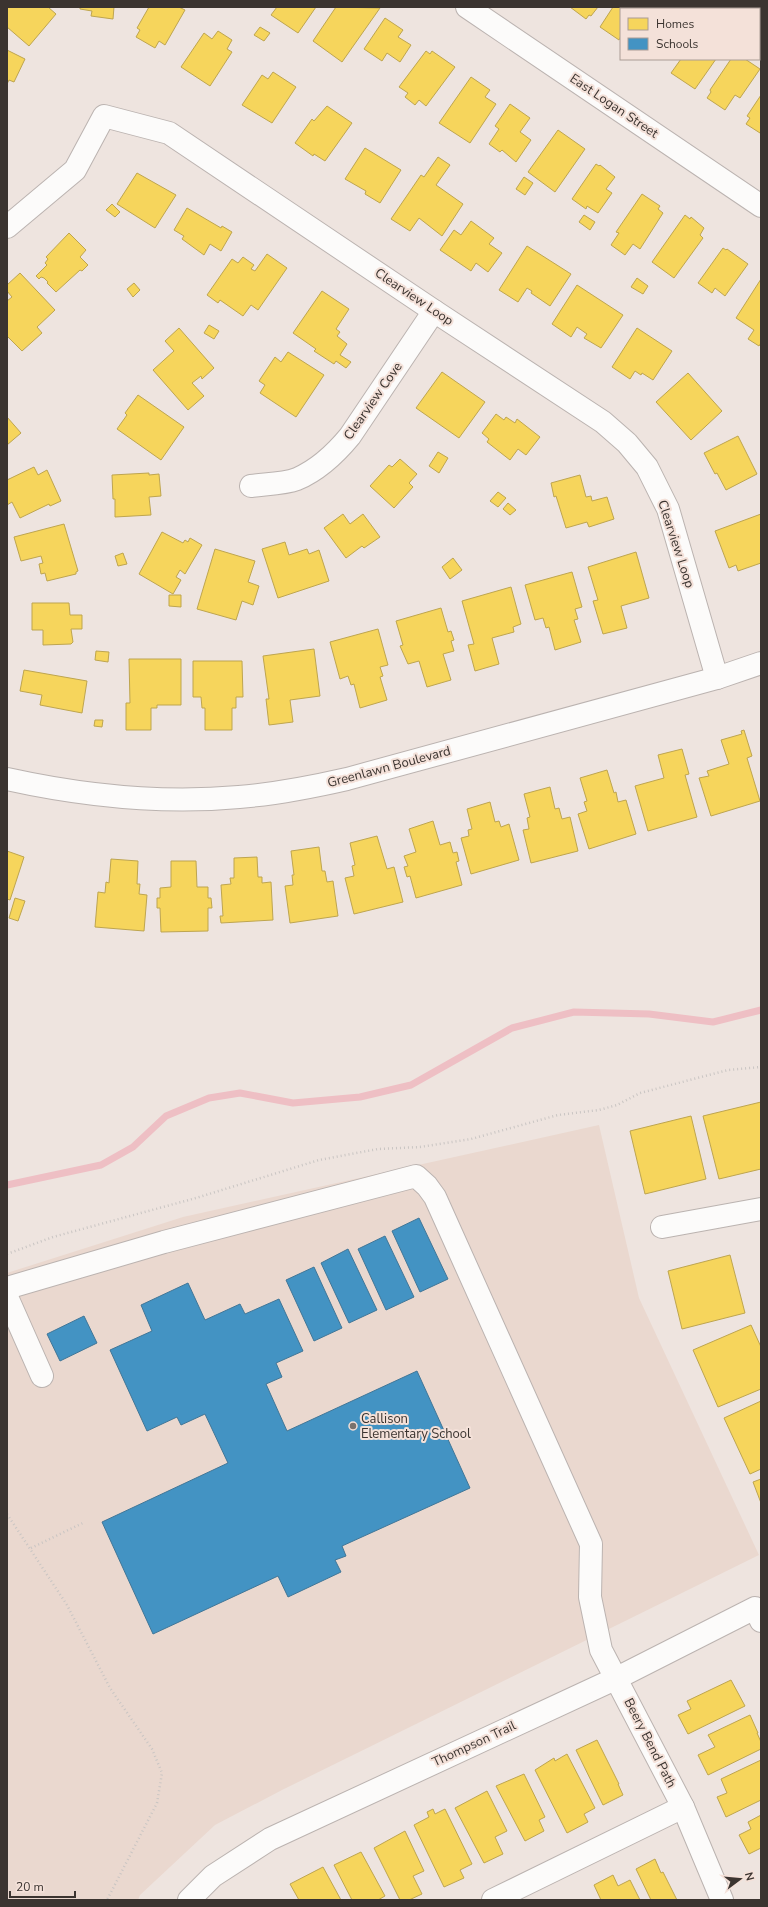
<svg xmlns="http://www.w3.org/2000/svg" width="768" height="1907" font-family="'Nunito Sans',sans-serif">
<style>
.built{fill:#ead8cf}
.homes{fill:#f6d55c;stroke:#bea54f}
.schools{fill:#4393c3;stroke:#417697}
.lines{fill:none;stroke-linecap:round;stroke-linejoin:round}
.stream{stroke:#eebfc4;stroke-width:7}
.minor-casing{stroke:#bbb3b0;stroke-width:24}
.path{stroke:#c9c5c3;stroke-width:2.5;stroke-dasharray:1 3;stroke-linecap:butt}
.minor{stroke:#fcfbfa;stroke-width:22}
.poi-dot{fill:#7a726d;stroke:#f4e1d9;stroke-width:1.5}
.labels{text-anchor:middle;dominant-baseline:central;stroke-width:4;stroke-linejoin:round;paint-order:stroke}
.street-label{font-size:13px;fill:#3b3430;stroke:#f4e1d9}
.poi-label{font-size:13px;fill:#3b3430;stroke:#f4e1d9;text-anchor:start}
</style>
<rect width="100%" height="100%" fill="#eee4df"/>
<path class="built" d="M599 1125 639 1298 759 1555 282 1790 215 1825 140 1895 138 1900H7V1273L183 1217Z"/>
<g class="homes">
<path d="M7 7H48L56 14 29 46 7 27Z"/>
<path d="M80 7H114L113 19 91 16 92 11 80 9Z"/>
<path d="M149 7H179L185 10 165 45 159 41 155 48 136 37 140 30 137 28Z"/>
<path d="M277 7H316L298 33 271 15Z"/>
<path d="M336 7 380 8 342 62 313 41Z"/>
<path d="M570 7H598L591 16 589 15 586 19Z"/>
<path d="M613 7H648L646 9H621V36L619 40 600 27Z"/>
<path d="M385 18 403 30 398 37 411 45 400 62 387 53 382 61 364 49Z"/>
<path d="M260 27 270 33 264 41 254 35Z"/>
<path d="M218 31 232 40 227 49 232 52 210 86 181 67 204 33 212 39Z"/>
<path d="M7 50 25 59 14 82 9 80 7 84Z"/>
<path d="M426 51 430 54 432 51 455 67 426 106 419 100 415 105 405 97 408 93 399 87Z"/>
<path d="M681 59H716L695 89 671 73Z"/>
<path d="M731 59H745L760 69 740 98 735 95 725 110 707 98 711 92 710 90Z"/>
<path d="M273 72 296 87 272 123 242 105 262 75 268 79Z"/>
<path d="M471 77 490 90 485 97 496 104 470 143 439 123Z"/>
<path d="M761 95V131L760 133 746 124 750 118 747 116Z"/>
<path d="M510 104 530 118 520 132 531 140 516 162 502 150 500 152 489 144 499 129 495 126Z"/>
<path d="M327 106 352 123 325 161 314 154 313 156 295 143 312 119 314 121Z"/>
<path d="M558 130 585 149 555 192 528 172Z"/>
<path d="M365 148 401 170 380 203 365 194 366 191 345 179Z"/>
<path d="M438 157 450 165 436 185 463 204 442 236 419 218 410 231 391 219 421 175 424 177Z"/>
<path d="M596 164 599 166 600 165 615 177 606 189 612 193 598 213 587 206 586 209 572 199Z"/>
<path d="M137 173 176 195 155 228 117 204Z"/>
<path d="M524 177 533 183 525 195 516 189Z"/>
<path d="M642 194 660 206 658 209 663 213 640 249 633 244 625 255 611 245 619 233 616 232Z"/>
<path d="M112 204 120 212 115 217 106 210Z"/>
<path d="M187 208 221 228 222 226 232 232 221 251 210 244 204 255 182 239 184 236 174 230Z"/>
<path d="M584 215 595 222 590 230 579 222Z"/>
<path d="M685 215 690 219 691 217 704 228 700 235 703 238 674 278 652 262Z"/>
<path d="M471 221 494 238 489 244 502 253 488 272 476 263 471 271 440 250 454 230 461 235Z"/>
<path d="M69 233 86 250 80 257 88 265 82 271 80 270 56 292 47 283 48 282 44 278 41 277 39 279 36 276 47 265 45 263 48 259 46 257Z"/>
<path d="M527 246 571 274 550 306 531 293 532 291 527 288 518 302 499 290Z"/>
<path d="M723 248 726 250 727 249 748 264 725 296 715 288 712 293 698 283Z"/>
<path d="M267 254 287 268 258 310 251 305 243 316 220 300 218 303 207 295 232 259 238 263 243 257 254 265 251 269 255 271Z"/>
<path d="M20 273 55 310 37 327 42 333 22 351 7 336V301L12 297 7 291V285Z"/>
<path d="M637 278 648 286 643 294 631 287Z"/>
<path d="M761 279V343L759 346 748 339 754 330 736 318Z"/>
<path d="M134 283 140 290 133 297 127 289Z"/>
<path d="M577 285 623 315 601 348 584 338 587 334 577 327 571 337 552 324Z"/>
<path d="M322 291 349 309 336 329 340 332 337 336 347 344 340 355 351 362 346 368 336 361 334 364 314 351 316 349 293 333Z"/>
<path d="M209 325 219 331 214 339 204 333Z"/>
<path d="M179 328 214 368 202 379 201 376 192 383 204 396 188 410 153 370 174 351 165 341Z"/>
<path d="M637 328 672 351 653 380 642 373 641 375 635 371 630 379 612 367Z"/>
<path d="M288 352 324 375 296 417 260 393 265 385 259 381 275 357 281 362Z"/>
<path d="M442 372 485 402 459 438 416 408Z"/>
<path d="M688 373 722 411 691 440 656 402Z"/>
<path d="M138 395 184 427 161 460 117 429 127 415 125 413Z"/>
<path d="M496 414 504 420 506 417 515 423 517 419 540 437 526 455 518 449 510 460 487 442 489 439 482 433Z"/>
<path d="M7 417 21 433 7 445Z"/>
<path d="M738 436 757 474 726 490 717 473 715 474 704 453Z"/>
<path d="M438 452 448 458 439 473 429 466Z"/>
<path d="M400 459 417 474 409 483 413 487 394 508 370 486 389 465 392 467Z"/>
<path d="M34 467 38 475 47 470 61 501 50 506 49 504 20 518 12 502 7 505V480Z"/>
<path d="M149 473V475L159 474 161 496 149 497 151 515 115 517V499H113L112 475Z"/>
<path d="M580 475 586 497 591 496 592 501 607 497 614 519 589 527 587 522 566 528 556 496 554 497 551 483Z"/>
<path d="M498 492 506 498 498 507 490 501Z"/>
<path d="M508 503 516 510 510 515 503 509Z"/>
<path d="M343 514 350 524 363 514 380 537 364 548 362 546 346 558 324 528Z"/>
<path d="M761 514V563L738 571 736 565 729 568 715 531Z"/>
<path d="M64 524 78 571 76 572V574L47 581 45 573 41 574 39 564 43 563 41 556 21 561 14 537Z"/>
<path d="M162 532 183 543 185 540 188 542 190 538 202 545 185 574 180 570 176 577 181 580 173 594 139 574Z"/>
<path d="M285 542 289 555 307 549 309 554 319 550 329 581 278 598 262 549Z"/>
<path d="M215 549 255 561 248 582 259 586 253 605 242 601 236 620 197 609Z"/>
<path d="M636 552 649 598 621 606 627 628 603 634 593 601 598 600 588 567Z"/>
<path d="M123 553 127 564 118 566 115 556Z"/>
<path d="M453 558 462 570 450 579 442 567Z"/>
<path d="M572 572 582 607 575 609 578 619 574 620 581 642 555 650 549 627 546 628 543 618 535 620 525 585Z"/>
<path d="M511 587 521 624 513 627 514 632 492 638 499 664 475 671 468 645 474 644 462 601Z"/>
<path d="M169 595H181V607L169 606Z"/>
<path d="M32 603H69L70 615H82V629H71L73 642 71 644 43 645V630H32Z"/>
<path d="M441 608 448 632 451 631 454 640 451 641 454 651 443 654 451 680 427 687 419 661 408 664 400 646 403 645 396 621Z"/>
<path d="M378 629 388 665 380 667 383 676 380 677 387 700 360 708 354 684 351 685 348 676 340 679 330 642Z"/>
<path d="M314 649 320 696 290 700 293 722 269 725 266 699H269L263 656Z"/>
<path d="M96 651 109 652 108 662 95 660Z"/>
<path d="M129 659H181V705H157V708H151V730H126V703H130Z"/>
<path d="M193 661H242L243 697H236V708H232V730H205V708H202L201 697H193Z"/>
<path d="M24 670 87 681 82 713 40 705 42 695 20 691Z"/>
<path d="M95 720H103L102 727 94 726Z"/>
<path d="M744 730 752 756 747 758 760 801 711 816 699 778 709 776 707 771 729 764 721 740 742 734 741 731Z"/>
<path d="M682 749 689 774 685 775 697 817 648 831 635 786 664 778 658 755Z"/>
<path d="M607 770 614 793 616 792 618 802 626 800 636 834 589 849 578 814 587 811 584 802 587 801 580 778Z"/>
<path d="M550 787 555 809 559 808 562 819 570 817 578 851 531 863 523 830 529 829 527 818 530 817 524 794Z"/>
<path d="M490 802 495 822 499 821 501 827 509 824 519 860 471 874 461 838 469 836 468 830 472 829 467 809Z"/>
<path d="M433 821 440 845 450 842 453 853 457 852 459 861 456 862 462 885 416 898 410 876 407 877 404 867 408 866 404 856 416 852 409 829Z"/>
<path d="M377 836 387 869 394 867 403 902 354 914 345 878 354 876 352 866 355 865 350 843Z"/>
<path d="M319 847 322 871H325L327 882 333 881 338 916 290 923 285 886 293 885 292 875H294L291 851Z"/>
<path d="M7 851 24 857 10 900 7 899Z"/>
<path d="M257 857 258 877H262V883L271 882 273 920 221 923 220 916H223L221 885 231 884 230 878H234V858Z"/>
<path d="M111 859 138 861 137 884H140L139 894 147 895 144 931 95 927 98 892 105 893 106 882 109 883Z"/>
<path d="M171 861H196L197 887H208V898H211L212 908H208V931L161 932 160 908H157V898H160V888L171 887Z"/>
<path d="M15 898 25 901 18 921 9 918Z"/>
<path d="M761 1102V1169L719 1179 703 1116Z"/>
<path d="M691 1116 706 1179 645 1194 630 1131Z"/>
<path d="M730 1255 745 1313 682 1329 668 1271Z"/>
<path d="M751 1325 761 1347V1389L718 1407 693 1350Z"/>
<path d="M761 1401V1469L750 1474 724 1418Z"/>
<path d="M761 1479V1503L753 1482Z"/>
<path d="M731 1680 745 1706 688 1734 678 1715 691 1709 687 1701Z"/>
<path d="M750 1715 758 1733H757L761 1742V1749L708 1775 698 1755 715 1747 708 1735Z"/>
<path d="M597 1740 619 1784H618L623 1795 603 1805 576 1750Z"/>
<path d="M567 1754 595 1808 584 1814 588 1822 567 1833 535 1770 554 1758 555 1761Z"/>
<path d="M761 1760V1800L726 1817 717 1797 727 1793 721 1779Z"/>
<path d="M524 1774 545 1817 539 1820 544 1831 525 1841 496 1786Z"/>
<path d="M487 1791 507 1831 495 1837 503 1854 484 1863 455 1808Z"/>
<path d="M433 1809 435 1814 445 1809 472 1864 460 1870 464 1878 444 1887 414 1825 429 1817 427 1812Z"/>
<path d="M761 1815V1848L749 1854 739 1835 751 1829 748 1822Z"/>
<path d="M405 1831 424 1871 413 1876 422 1894 409 1900H400L374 1848Z"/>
<path d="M361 1852 385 1896 378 1900H352L334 1865Z"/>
<path d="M655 1859 661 1873 663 1872 677 1900H651L636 1869Z"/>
<path d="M323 1867 341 1900H299L290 1884Z"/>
<path d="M613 1875 618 1886 630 1880 640 1900H601L594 1885Z"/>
</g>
<g class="schools">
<path d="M419 1218 448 1279 420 1292 392 1231Z"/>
<path d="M385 1236 414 1297 386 1310 358 1249Z"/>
<path d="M348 1249 377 1310 349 1323 321 1263Z"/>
<path d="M314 1267 342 1328 314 1341 286 1280Z"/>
<path d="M188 1283 205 1320 240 1304 245 1314 279 1299 303 1351 276 1363 282 1377 266 1384 287 1431 417 1371 470 1488 342 1546 346 1556 335 1560 341 1572 288 1597 278 1576 153 1634 102 1522 228 1463 205 1414 181 1425 177 1417 147 1431 110 1350 152 1331 141 1305Z"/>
<path d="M84 1316 97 1343 60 1361 47 1334Z"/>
</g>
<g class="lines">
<path class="stream" d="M7 1185 101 1165 133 1147 166 1116 209 1098 240 1093 293 1103 360 1097 411 1085 512 1028 574 1012 649 1014 713 1022 761 1010"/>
<g class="minor-casing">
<g id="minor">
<path d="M467 7 761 206"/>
<path d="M7 227 75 170 104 116 169 133 434 311 603 422 627 443 647 467 668 509 717 678"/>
<path d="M251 486C266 484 284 484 297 479 318 470 336 453 350 436L434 311"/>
<path d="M7 779C84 796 161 804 239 797 276 794 312 787 347 779L717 678 761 663"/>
<path d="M662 1227 761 1209"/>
<path d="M7 1288 164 1242 416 1176 427 1186 435 1197 591 1544 590 1597 601 1650 683 1807 722 1900"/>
<path d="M7 1297 42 1376"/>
<path d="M189 1900 213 1876 270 1839 617 1678 755 1608 761 1621"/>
<path d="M493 1900 683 1807"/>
</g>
</g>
<g class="path">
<path d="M7 1254 53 1237 196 1198 319 1160 378 1149 420 1147 471 1139 558 1115 599 1110 617 1105 640 1093 728 1070 761 1067"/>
<path d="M7 1514 67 1605 110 1688 152 1749 162 1773 157 1803 107 1900"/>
<path d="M31 1548 85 1522"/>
</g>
<use href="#minor" class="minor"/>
</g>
<circle class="poi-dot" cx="353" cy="1426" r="4"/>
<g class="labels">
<g class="street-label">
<text transform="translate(614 106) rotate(34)">East Logan Street</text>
<text transform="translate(414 297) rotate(34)">Clearview Loop</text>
<text transform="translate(373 401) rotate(-55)">Clearview Cove</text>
<text transform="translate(676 544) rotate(72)">Clearview Loop</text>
<text transform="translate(389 767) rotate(-15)">Greenlawn Boulevard</text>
<text transform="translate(650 1743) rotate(63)">Beery Bend Path</text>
<text transform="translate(474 1744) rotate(-25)">Thompson Trail</text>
</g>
<g class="poi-label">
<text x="361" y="1419">Callison<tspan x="361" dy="15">Elementary School</tspan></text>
</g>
</g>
<rect width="768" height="1907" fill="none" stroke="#3b3430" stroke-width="16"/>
<rect x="620" y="8" width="140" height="52" fill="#f4e1d9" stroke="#aa9c95"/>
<rect x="628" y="18" width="20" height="12" fill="#f6d55c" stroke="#aa9c95"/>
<text x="656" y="28" font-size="12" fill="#3b3430">Homes</text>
<rect x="628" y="38" width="20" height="12" fill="#4393c3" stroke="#aa9c95"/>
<text x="656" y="48" font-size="12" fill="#3b3430">Schools</text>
<g transform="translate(740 1879) rotate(74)" stroke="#f4e1d9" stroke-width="3" paint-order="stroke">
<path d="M0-3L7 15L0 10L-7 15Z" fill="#3b3430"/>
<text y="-6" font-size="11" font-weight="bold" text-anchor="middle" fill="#3b3430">N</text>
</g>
<path d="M10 1891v6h65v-6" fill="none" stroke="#3b3430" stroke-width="2"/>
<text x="16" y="1891" font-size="12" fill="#3b3430" stroke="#f4e1d9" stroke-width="3" paint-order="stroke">20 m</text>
</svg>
